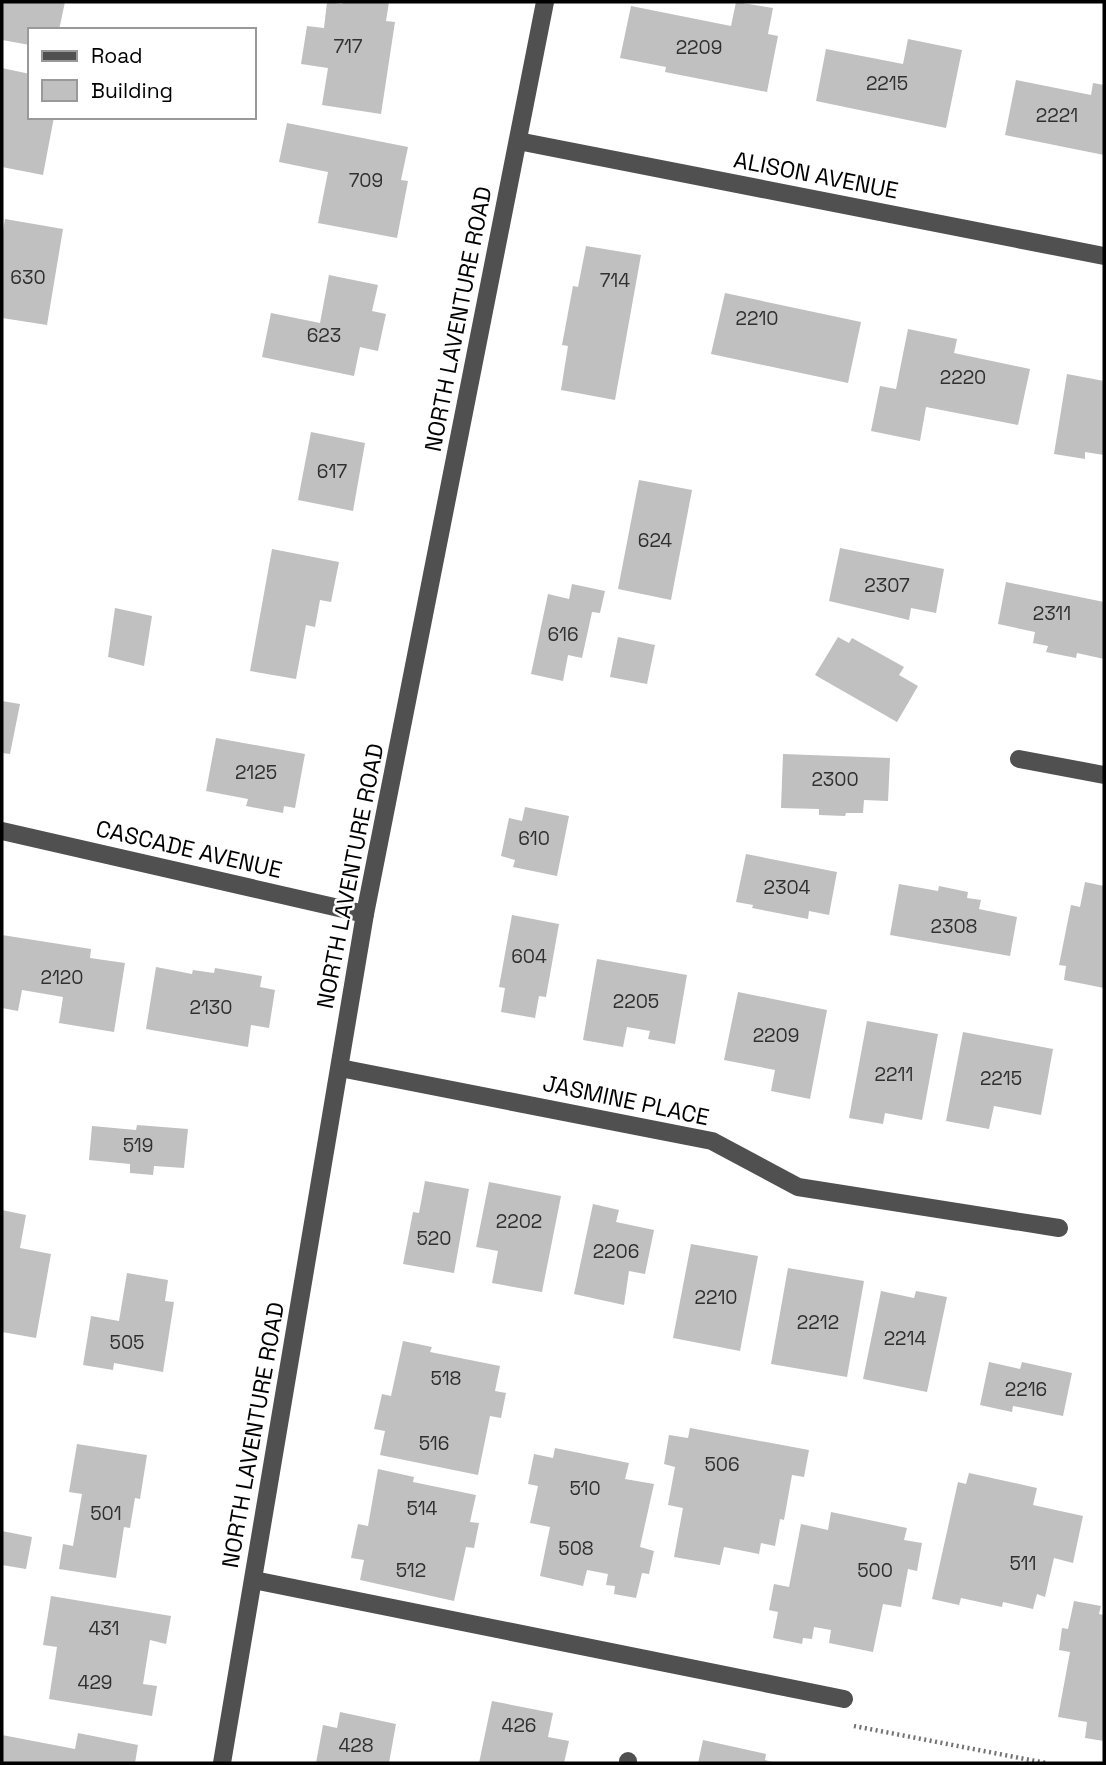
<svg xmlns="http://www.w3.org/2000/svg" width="1106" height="1765" font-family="'Space Grotesk',sans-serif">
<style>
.building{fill:#c0c0c0}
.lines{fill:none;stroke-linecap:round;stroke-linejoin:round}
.path{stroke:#727272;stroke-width:4.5;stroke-dasharray:2 3.5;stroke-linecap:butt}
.minor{stroke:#505050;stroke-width:18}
.labels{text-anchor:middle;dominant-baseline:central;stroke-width:5;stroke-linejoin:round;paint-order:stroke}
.number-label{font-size:19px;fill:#303030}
.street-label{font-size:23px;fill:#000;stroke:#fff}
</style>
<rect width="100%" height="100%" fill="#fff"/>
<g class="building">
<path d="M3 2H65L59 30H30V45L2 40Z"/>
<path d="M327 2 342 4 343 2H389L386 21 395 22 381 114 322 105 328 68 301 64 307 26 324 28Z"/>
<path d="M736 2 773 8 768 34 778 36 767 92 665 72 666 67 620 58 631 6 731 26Z"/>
<path d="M908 39 962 50 946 128 816 101 826 49 903 64Z"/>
<path d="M2 68 30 74V117H54L43 175 2 167Z"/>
<path d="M1016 80 1091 95 1093 83 1104 85V155L1005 135Z"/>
<path d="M287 123 408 147 401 180 408 181 397 238 318 223 328 172 279 162Z"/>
<path d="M5 219 63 229 47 325 2 318V237Z"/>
<path d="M586 246 641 255 615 400 561 390 568 346 562 345 573 286 578 287Z"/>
<path d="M329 275 378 285 372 311 386 314 378 351 360 347 354 376 262 357 271 313 320 323Z"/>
<path d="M725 293 861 322 848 383 711 354Z"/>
<path d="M908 329 957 339 954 353 1030 369 1018 425 926 407 920 441 871 431 880 386 896 389Z"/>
<path d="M1067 374 1104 381V455L1085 452V459L1054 454Z"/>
<path d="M311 432 365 443 353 511 298 500Z"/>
<path d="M639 480 692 490 671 600 618 589Z"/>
<path d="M840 548 944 569 936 613 911 608 909 620 829 601Z"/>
<path d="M272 549 339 562 331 602 320 600 315 627 306 625 296 679 250 671Z"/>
<path d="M1006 582 1104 602V659L1077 653 1076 658 1046 652 1048 646 1033 643 1035 632 998 624Z"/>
<path d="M572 584 605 591 600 613 592 612 582 658 568 655 563 681 531 674 548 594 569 599Z"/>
<path d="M115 608 152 616 144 666 108 657Z"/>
<path d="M618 637 655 645 647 684 610 677Z"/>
<path d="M838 637 849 643 852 638 904 667 899 675 918 686 897 722 815 675Z"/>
<path d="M2 701 20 704 10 754 2 753Z"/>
<path d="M216 738 305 754 295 808 284 806 283 813 246 806 248 799 206 791Z"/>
<path d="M783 754 890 758 888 801 864 800 863 813H846L845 816 819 815V809L781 808Z"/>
<path d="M525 807 569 816 557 876 513 867 515 860 501 856 509 818 522 821Z"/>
<path d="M746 854 837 872 829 915 809 911 808 919 752 908 753 905 736 902Z"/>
<path d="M1085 882 1104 886V988L1064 980 1066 966 1059 965 1071 905 1080 907Z"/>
<path d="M899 884 938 891 939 886 968 892 967 898 981 900 979 909 1017 917 1010 956 890 935Z"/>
<path d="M512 915 559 924 546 997 539 996 535 1018 501 1012 505 988 499 987Z"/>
<path d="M2 935 91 949 90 958 125 963 114 1032 59 1023 63 997 22 990 18 1011 2 1008Z"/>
<path d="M597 959 687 975 675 1044 648 1039 650 1031 627 1027 623 1047 583 1040Z"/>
<path d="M156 967 192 974 193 970 214 973 215 968 262 976 260 987 275 990 269 1028 251 1025 248 1047 146 1029Z"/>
<path d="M738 992 827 1010 810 1099 771 1091 775 1070 724 1060Z"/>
<path d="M867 1021 938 1034 922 1120 885 1113 883 1124 849 1118Z"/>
<path d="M963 1032 1053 1049 1041 1115 994 1106 989 1129 946 1121Z"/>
<path d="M137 1125 188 1129 184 1168 154 1166 153 1175 130 1173V1164L89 1160 92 1126 136 1130Z"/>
<path d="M425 1181 469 1189 454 1273 403 1264 413 1212 419 1213Z"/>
<path d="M489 1182 561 1196 542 1292 492 1283 498 1251 476 1247Z"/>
<path d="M593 1204 619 1210 616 1222 654 1230 645 1274 629 1271 624 1305 574 1294Z"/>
<path d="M2 1210 26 1215 20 1248 51 1254 36 1338 2 1332Z"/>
<path d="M691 1244 758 1256 740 1351 673 1338Z"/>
<path d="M788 1268 864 1281 847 1377 771 1364Z"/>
<path d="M127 1273 168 1280 165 1301 174 1302 163 1372 114 1363 113 1370 83 1365 91 1316 119 1321Z"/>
<path d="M881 1291 914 1298 916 1291 947 1297 927 1392 863 1379Z"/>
<path d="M403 1341 432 1347 430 1352 500 1366 495 1391 506 1393 501 1418 490 1416 478 1475 380 1455 385 1431 374 1429 382 1394 391 1396Z"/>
<path d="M989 1362 1020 1369 1022 1362 1072 1373 1063 1416 1013 1406 1012 1412 980 1405Z"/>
<path d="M690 1428 809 1450 804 1477 792 1475 784 1520 780 1519 775 1546 761 1543 759 1554 724 1547 720 1565 674 1557 683 1508 668 1505 675 1467 664 1464 669 1435 688 1438Z"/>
<path d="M77 1444 147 1455 140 1499 135 1498 130 1528 124 1527 116 1578 59 1569 63 1544 73 1546 82 1494 69 1492Z"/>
<path d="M555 1448 629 1463 625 1479 654 1484 640 1547 654 1551 649 1574 642 1573 636 1598 614 1594 615 1586 606 1585 608 1574 587 1570 583 1586 540 1576 550 1527 530 1523 538 1486 528 1484 534 1454 553 1458Z"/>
<path d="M378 1469 414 1477 413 1482 476 1495 470 1522 479 1523 474 1548 466 1547 454 1601 360 1580 364 1560 351 1558 358 1524 368 1526Z"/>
<path d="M969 1473 1037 1488 1033 1505 1083 1516 1073 1563 1054 1558 1045 1597 1037 1594 1033 1609 1003 1602 1002 1607 961 1598 959 1605 932 1599 958 1482 966 1484Z"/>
<path d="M831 1512 907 1528 904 1540 922 1543 917 1571 908 1569 901 1607 883 1604 873 1652 829 1643 831 1630 814 1627 812 1639 803 1638 802 1644 773 1638 778 1612 769 1610 774 1584 789 1587 801 1524 828 1530Z"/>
<path d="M2 1531 32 1537 26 1569 2 1565Z"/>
<path d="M51 1596 171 1616 166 1644 150 1640 143 1684 157 1686 152 1716 49 1699 57 1647 43 1645Z"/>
<path d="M1074 1601 1101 1606 1099 1614 1104 1615V1741L1085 1738 1087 1722 1058 1717 1070 1652 1059 1650 1062 1628 1068 1629Z"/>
<path d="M492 1701 553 1713 548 1737 569 1741 564 1763H479Z"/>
<path d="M340 1712 396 1724 389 1763H316L323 1725 337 1728Z"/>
<path d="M78 1733 138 1745 135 1763H2V1735L75 1749Z"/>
<path d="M703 1740 766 1754 765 1760 775 1763H698Z"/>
</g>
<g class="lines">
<path class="path" d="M854 1726 1046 1763"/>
<g class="minor">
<path d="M518 141 1104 256"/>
<path d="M1019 759 1104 775"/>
<path d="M2 831 365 914"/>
<path d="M340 1068 712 1141 798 1187 1059 1228"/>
<path d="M254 1580 844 1699"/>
<path d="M222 1763 365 914 545 2"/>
<path d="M628 1763V1761"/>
</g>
</g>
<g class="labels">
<g class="number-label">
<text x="348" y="46">717</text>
<text x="699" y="47">2209</text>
<text x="887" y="83">2215</text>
<text x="1057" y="115">2221</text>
<text x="366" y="180">709</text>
<text x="28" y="277">630</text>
<text x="615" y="280">714</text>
<text x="757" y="318">2210</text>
<text x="324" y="335">623</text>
<text x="963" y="377">2220</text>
<text x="332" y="471">617</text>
<text x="655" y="540">624</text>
<text x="887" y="585">2307</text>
<text x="1052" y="613">2311</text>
<text x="563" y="634">616</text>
<text x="256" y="772">2125</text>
<text x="835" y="779">2300</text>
<text x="534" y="838">610</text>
<text x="787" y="887">2304</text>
<text x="954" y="926">2308</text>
<text x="529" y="956">604</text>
<text x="62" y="977">2120</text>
<text x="636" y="1001">2205</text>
<text x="211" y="1007">2130</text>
<text x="776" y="1035">2209</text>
<text x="894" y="1074">2211</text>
<text x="1001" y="1078">2215</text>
<text x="138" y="1145">519</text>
<text x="519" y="1221">2202</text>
<text x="434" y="1238">520</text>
<text x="616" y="1251">2206</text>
<text x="716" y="1297">2210</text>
<text x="818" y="1322">2212</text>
<text x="905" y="1338">2214</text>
<text x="127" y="1342">505</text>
<text x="446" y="1378">518</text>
<text x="1026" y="1389">2216</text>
<text x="434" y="1443">516</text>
<text x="722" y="1464">506</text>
<text x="585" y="1488">510</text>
<text x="422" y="1508">514</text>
<text x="106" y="1513">501</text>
<text x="576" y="1548">508</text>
<text x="1023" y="1563">511</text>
<text x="411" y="1570">512</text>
<text x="875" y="1570">500</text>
<text x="104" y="1628">431</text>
<text x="95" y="1682">429</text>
<text x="519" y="1725">426</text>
<text x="356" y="1745">428</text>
</g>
<g class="street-label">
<text transform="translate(816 175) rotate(11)">ALISON AVENUE</text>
<text transform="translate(458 319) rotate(-79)">NORTH LAVENTURE ROAD</text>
<text transform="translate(189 849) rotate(13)">CASCADE AVENUE</text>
<text transform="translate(350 876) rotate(-79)">NORTH LAVENTURE ROAD</text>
<text transform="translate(626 1100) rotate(12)">JASMINE PLACE</text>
<text transform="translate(253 1435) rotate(-80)">NORTH LAVENTURE ROAD</text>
</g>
</g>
<rect width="1106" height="1765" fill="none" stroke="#000000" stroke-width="7"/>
<rect x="28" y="28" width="228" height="91" fill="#ffffff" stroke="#999999" stroke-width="2"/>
<rect x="42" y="51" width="35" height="10" fill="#505050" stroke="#999999" stroke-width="2"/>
<text x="91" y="63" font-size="21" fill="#000000">Road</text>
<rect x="42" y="80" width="35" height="21" fill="#c0c0c0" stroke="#999999" stroke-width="2"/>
<text x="91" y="98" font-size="21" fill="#000000">Building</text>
</svg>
